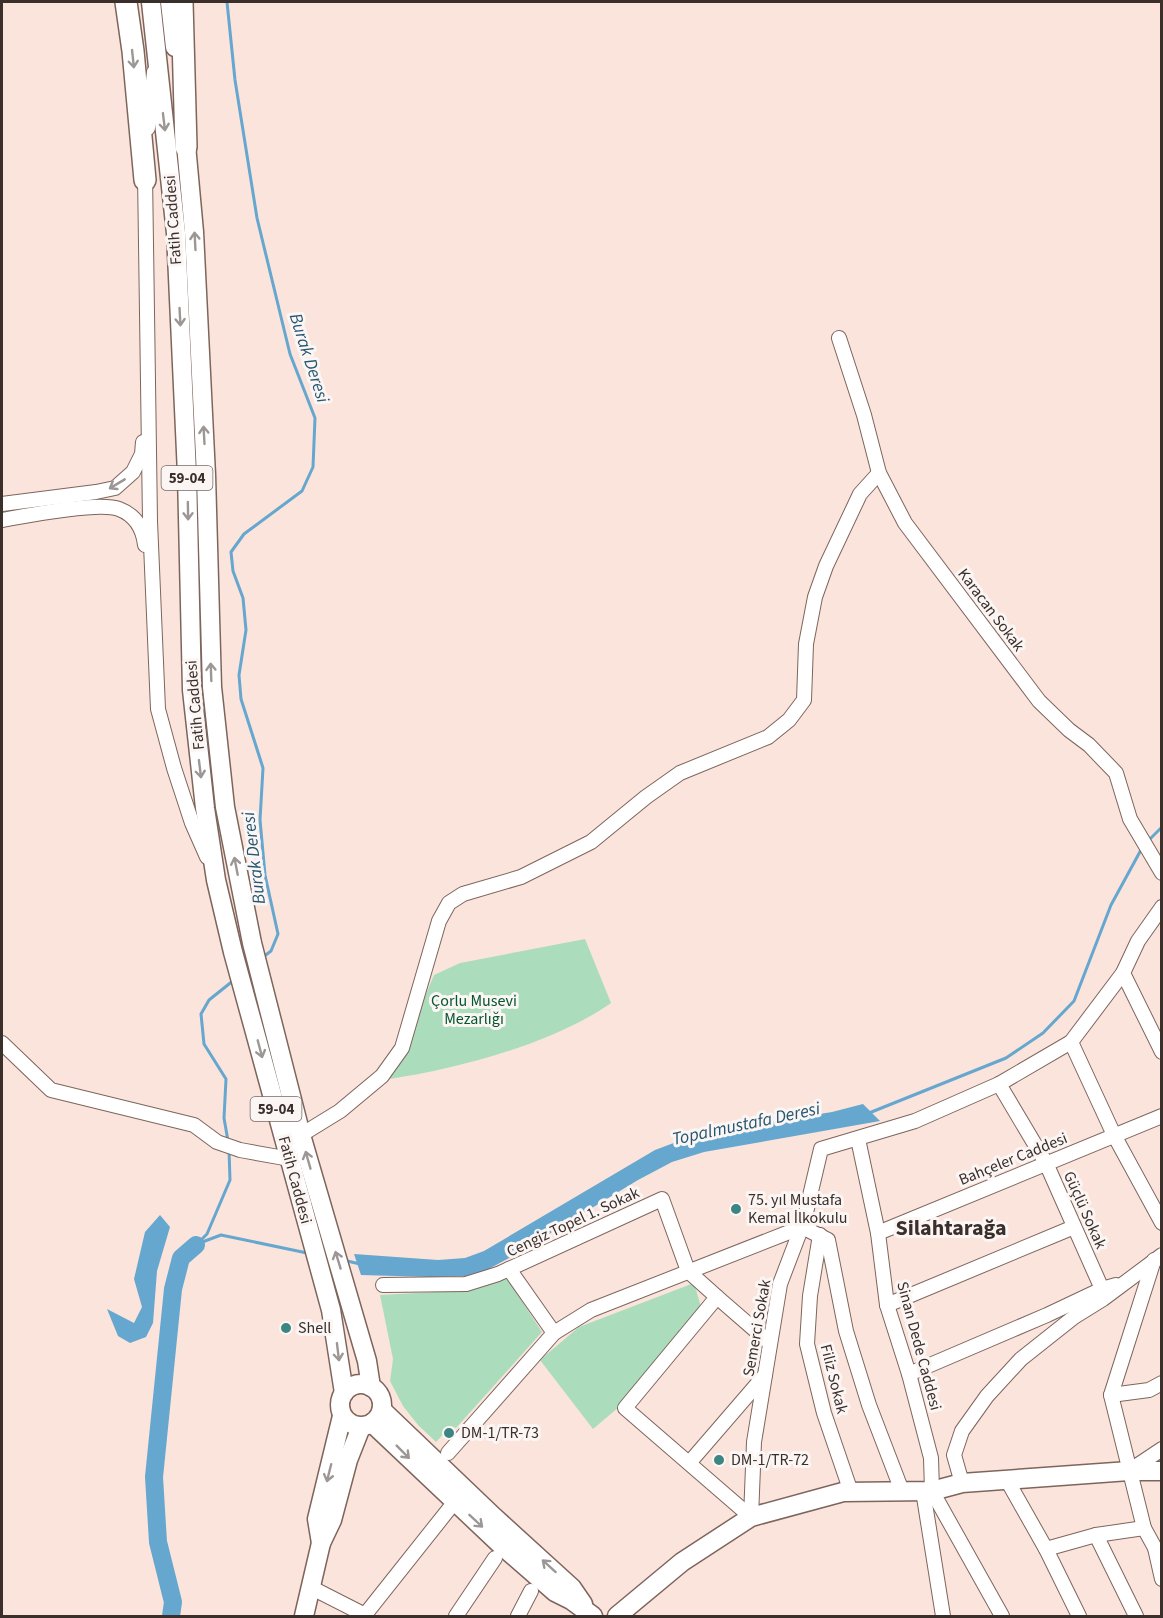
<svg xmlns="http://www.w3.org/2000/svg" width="1163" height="1618" font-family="'Source Sans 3',sans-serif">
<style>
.green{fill:#abddbc}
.water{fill:#65a7ce}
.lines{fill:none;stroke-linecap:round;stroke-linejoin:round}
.stream{stroke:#65a7ce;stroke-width:3}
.river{stroke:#65a7ce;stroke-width:18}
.minor-casing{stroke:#7e655c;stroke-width:16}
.major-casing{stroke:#7e655c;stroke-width:21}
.highway-casing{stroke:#7e655c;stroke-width:24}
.minor{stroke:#fff;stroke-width:14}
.major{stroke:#fff;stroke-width:18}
.highway{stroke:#fff;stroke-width:21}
.oneway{stroke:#9c9795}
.poi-dot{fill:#3d8583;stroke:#fbf5f3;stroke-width:2}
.labels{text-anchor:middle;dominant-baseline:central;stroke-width:6;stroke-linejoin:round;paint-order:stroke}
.shield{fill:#fbf5f3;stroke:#746a67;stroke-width:1.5}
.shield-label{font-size:15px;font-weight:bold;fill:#3a2f2b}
.street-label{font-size:16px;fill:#3a2f2b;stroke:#fbf5f3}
.park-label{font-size:16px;fill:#045631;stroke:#fbf5f3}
.poi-label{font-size:16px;fill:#3a2f2b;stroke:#fbf5f3;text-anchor:start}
.water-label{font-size:18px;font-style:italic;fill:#245672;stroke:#fbf5f3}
.district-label{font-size:22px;font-weight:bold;fill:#3a2f2b;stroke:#fbf5f3}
</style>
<rect width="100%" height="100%" fill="#fbe4dc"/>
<g class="green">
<path d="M585 939 611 1003C552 1044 461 1068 390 1079L434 975 460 963Z"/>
<path d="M506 1277 542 1332 456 1428 451 1426 436 1442 418 1425 403 1406 390 1381 393 1359 380 1295 473 1290Z"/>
<path d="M694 1283 701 1307 619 1407 593 1429 540 1360 579 1327Z"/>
</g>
<g class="water">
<path d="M863 1104 880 1121 704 1152 672 1162 638 1180 511 1257 483 1272 466 1276 431 1277 361 1275 354 1254 438 1260 465 1258 484 1251 655 1150 687 1138 747 1126 832 1112Z"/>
<path d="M160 1215 170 1227 157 1271 153 1323 146 1337 130 1343 118 1336 107 1309 134 1323 142 1307 134 1279 145 1232Z"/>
</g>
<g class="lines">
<g class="stream">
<path d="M227 2 235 80 257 218 290 354 315 418 313 467 302 491 244 534 231 552 233 571 243 598 246 630 239 675 241 699 263 768 260 820 265 875 278 934 271 951 263 957"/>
<path d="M1148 841 1162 827"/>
<path d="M869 1113 1006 1058 1043 1033 1074 1001 1111 905 1142 848"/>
<path d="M228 1141 224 1118 226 1079 204 1044 201 1014 209 1000 234 980"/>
<path d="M197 1244 221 1235 307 1253"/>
<path d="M196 1245 207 1234 230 1180 229 1150"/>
<path d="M343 1260 360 1264"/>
</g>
<path class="river" d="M171 1616 173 1602 158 1542 154 1477 173 1289 181 1258 196 1245"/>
<g class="minor-casing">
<g id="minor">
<path d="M148 128 154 72"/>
<path d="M145 174 150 521 158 709 174 768 192 823 207 857"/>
<path d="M839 338 864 415 879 473 905 523 1039 701 1069 730 1089 745 1116 773 1130 819 1162 873"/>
<path d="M2 504 96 492 115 488 133 472 142 454 143 442"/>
<path d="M2 520C26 516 98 501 119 509 135 515 143 528 145 545"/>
<path d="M1123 973 1162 1052"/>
<path d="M1071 1042 1114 1135 1162 1223"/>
<path d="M2 1043 51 1090 194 1125 217 1142 240 1150 290 1159"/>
<path d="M999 1084 1046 1163 1102 1289"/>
<path d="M301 1135 340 1111 382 1076 402 1048 439 921 449 903 463 894 521 877 591 842 646 797 680 773 768 737 789 720 804 700 806 644 815 597 826 566 860 494 879 473"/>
<path d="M858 1139 878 1233 887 1305 909 1374 931 1458 932 1491 1002 1616"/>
<path d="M878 1233 1162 1116"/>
<path d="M820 1235 810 1296 807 1344 824 1413 851 1492"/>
<path d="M1154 1260 1111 1395 1144 1528 1155 1548 1162 1553"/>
<path d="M509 1269 554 1333"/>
<path d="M383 1285 466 1284 498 1274 662 1199 688 1271 717 1297"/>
<path d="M887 1305 1074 1227"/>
<path d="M909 1374 1047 1315 1102 1289 1116 1285"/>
<path d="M1111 1395 1149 1390 1162 1383"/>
<path d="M448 1453 554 1333 591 1310 802 1227 828 1240 846 1331 869 1405 902 1491"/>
<path d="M690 1462 765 1375"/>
<path d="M1129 1471 1162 1449"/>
<path d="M1007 1480 1046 1549 1079 1616"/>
<path d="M962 1483 954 1455 962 1431 987 1396 1021 1359 1074 1317 1103 1299 1162 1255"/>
<path d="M923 1491 943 1616"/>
<path d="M751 1517 754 1442 780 1284 804 1221 821 1149 915 1121 999 1084 1071 1042 1123 973 1138 941 1162 907"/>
<path d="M751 1517 625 1408 717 1297 770 1343"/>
<path d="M1096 1535 1136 1616"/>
<path d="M1155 1548 1162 1579"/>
<path d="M1046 1549 1096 1535 1144 1528"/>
<path d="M310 1587 365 1615"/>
<path d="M364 1616 449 1509"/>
<path d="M456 1616 495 1558"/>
<path d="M518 1616 531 1591"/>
</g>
</g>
<g class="major-casing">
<g id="major">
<path d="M151 2 176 233 187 474 192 690 205 808 216 880 233 952 331 1310 344 1393"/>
<path d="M170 2 175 47"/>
<path d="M185 134 194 232 206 475 212 687 225 807 252 943 301 1135 367 1361 371 1387"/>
<circle cx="361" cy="1405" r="21"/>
<path d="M382 1410 494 1517 572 1588 583 1604"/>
<path d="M373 1424 502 1546 555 1592 571 1600 593 1616"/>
<path d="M321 1543 317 1519 342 1416"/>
<path d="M304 1616 321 1543 332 1520 348 1460 361 1427"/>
<path d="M617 1616 682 1562 751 1517 843 1492 932 1491 962 1483 1129 1471H1162"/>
</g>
</g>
<g class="highway-casing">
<g id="highway">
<path d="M126 2 133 51 145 180"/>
<path d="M182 2 186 147"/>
</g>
</g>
<use href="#minor" class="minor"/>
<use href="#major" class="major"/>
<use href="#highway" class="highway"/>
</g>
<defs><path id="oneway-shaft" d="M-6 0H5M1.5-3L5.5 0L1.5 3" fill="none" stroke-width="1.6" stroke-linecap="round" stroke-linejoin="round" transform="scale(1.5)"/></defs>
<g class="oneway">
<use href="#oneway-shaft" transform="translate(133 59) rotate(84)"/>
<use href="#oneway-shaft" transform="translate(164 122) rotate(83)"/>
<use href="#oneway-shaft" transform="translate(195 241) rotate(-93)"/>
<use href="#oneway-shaft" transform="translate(180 317) rotate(87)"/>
<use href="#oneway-shaft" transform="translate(204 435) rotate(-93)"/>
<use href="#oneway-shaft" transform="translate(117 484) rotate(149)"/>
<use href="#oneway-shaft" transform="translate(188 511) rotate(89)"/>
<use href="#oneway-shaft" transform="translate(211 672) rotate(-92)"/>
<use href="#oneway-shaft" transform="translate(200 769) rotate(83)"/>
<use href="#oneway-shaft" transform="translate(236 866) rotate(-101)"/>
<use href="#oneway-shaft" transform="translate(260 1049) rotate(75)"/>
<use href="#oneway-shaft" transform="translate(308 1160) rotate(-106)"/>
<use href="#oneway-shaft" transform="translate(338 1260) rotate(-107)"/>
<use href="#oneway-shaft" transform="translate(338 1352) rotate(83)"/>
<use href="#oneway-shaft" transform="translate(403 1452) rotate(45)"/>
<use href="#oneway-shaft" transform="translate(329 1473) rotate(104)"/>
<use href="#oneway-shaft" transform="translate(476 1521) rotate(43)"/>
<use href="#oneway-shaft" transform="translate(549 1566) rotate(-138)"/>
</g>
<g class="poi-dot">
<circle cx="736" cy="1209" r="6"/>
<circle cx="286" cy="1328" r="6"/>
<circle cx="449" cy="1433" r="6"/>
<circle cx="719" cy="1460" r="6"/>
</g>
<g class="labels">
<g class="shield">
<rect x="161.5" y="466" width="51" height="24" rx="4.5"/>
<rect x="250.5" y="1097" width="51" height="24" rx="4.5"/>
</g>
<g class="shield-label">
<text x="187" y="478">59-04</text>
<text x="276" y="1109">59-04</text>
</g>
<g class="street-label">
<text transform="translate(173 220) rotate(-94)">Fatih Caddesi</text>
<text transform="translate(991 610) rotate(53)">Karacan Sokak</text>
<text transform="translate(195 705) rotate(-95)">Fatih Caddesi</text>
<text transform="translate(1013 1159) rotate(-22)">Bahçeler Caddesi</text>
<text transform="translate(295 1180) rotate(75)">Fatih Caddesi</text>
<text transform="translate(1085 1210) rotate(66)">Güçlü Sokak</text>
<text transform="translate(573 1222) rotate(-25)">Cengiz Topel 1. Sokak</text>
<text transform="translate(757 1328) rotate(-80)">Semerci Sokak</text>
<text transform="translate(919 1346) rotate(75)">Sinan Dede Caddesi</text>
<text transform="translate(834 1379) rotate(76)">Filiz Sokak</text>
</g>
<g class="park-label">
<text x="474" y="1001">Çorlu Musevi<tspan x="474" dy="18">Mezarlığı</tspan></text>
</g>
<g class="poi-label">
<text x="748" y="1200">75. yıl Mustafa<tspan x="748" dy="18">Kemal İlkokulu</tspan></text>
<text x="298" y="1328">Shell</text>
<text x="461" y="1433">DM-1/TR-73</text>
<text x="731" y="1460">DM-1/TR-72</text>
</g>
<g class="water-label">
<text transform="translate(309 358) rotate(72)">Burak Deresi</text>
<text transform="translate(254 858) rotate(-97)">Burak Deresi</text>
<text transform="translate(746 1124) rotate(-12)">Topalmustafa Deresi</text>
</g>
<g class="district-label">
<text x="951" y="1228">Silahtarağa</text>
</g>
</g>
<rect width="1163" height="1618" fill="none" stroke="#3a2f2b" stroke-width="6"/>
</svg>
